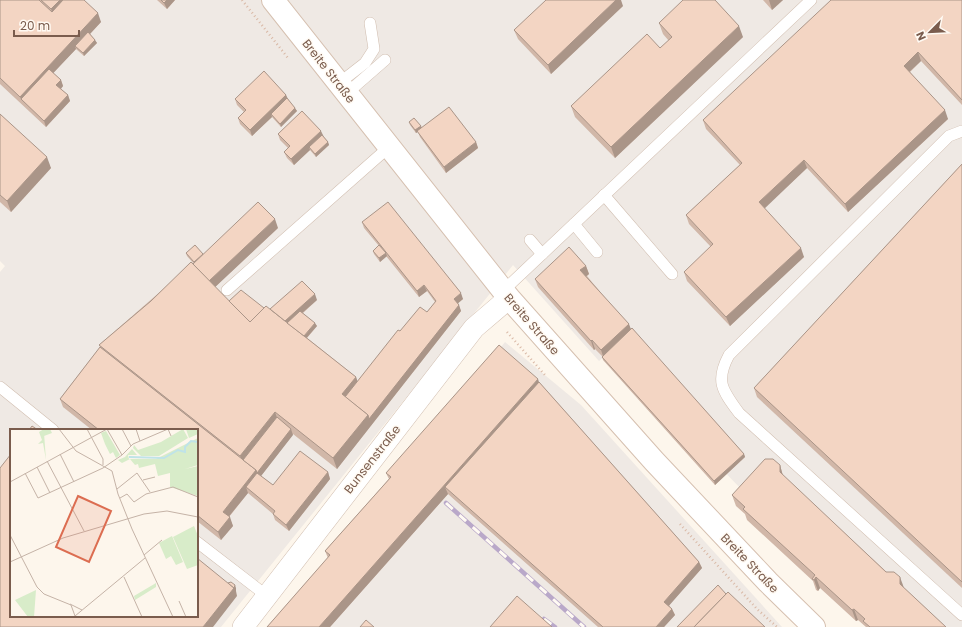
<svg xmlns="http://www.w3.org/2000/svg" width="962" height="627" font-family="Poppins,sans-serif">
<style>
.industrial{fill:#efe9e4;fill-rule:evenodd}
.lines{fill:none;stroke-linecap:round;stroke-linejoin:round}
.service-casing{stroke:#d1beb0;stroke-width:12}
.minor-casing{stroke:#d1beb0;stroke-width:22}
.secondary-casing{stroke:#d6c0b0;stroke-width:24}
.path{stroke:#d9b8a5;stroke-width:2.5;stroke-dasharray:1 3;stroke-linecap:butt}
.service{stroke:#fff;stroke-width:11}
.minor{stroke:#fff;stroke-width:21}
.secondary{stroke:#fff;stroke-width:22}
.rail-casing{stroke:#b9a8c9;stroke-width:4.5}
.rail{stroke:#fffaf3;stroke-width:3;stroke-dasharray:9;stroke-linecap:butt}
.wall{fill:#d1b7a8}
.shaded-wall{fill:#aa9588}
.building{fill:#f3d5c3;stroke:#aa9588}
.labels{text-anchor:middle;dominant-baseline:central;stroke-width:3;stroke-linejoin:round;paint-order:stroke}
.street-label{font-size:12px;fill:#7a5c4d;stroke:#fffaf3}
.inset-river{fill:none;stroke:#bfe3e8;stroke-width:2}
.inset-road{fill:none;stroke:#c5b3a7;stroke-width:1}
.view{fill:#dc6d51;fill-opacity:0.15;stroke:#dc6d51;stroke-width:2}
.inset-edge{fill:none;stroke:#7a5c4d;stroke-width:2}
</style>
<rect width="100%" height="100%" fill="#fdf6ec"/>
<g class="industrial">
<path d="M0 0H962L958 17 682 282 958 22 962 27V627H877L849 601 609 352 599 361 513 265 221 627H0V272L5 266 0 261ZM11 430H197V616H11Z"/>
<path d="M505 342 581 405 782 627H280Z"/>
</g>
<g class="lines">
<g class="service-casing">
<g id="service">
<path d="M338 84 365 63 374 49 370 23"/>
<path d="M346 94 385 60"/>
<path d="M962 131 949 136 729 355C715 381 722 390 739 413L962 615"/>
<path d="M604 195 672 274"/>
<path d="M574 224 597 252"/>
<path d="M530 240 542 254"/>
<path d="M227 290 389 147"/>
<path d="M503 291 811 0"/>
<path d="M0 387 53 430"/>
<path d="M197 542 267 596"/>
</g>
</g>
<g class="minor-casing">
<path id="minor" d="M243 627 474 328 509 298"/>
</g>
<g class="secondary-casing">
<path id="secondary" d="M273 0 509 298 654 461 768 582 814 627"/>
</g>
<g class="path">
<path d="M242 0 288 58"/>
<path d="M507 332 545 375"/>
<path d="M680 524 757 609 777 627"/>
</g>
<use href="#service" class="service"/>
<use href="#minor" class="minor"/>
<use href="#secondary" class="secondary"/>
<g class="rail-casing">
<g id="rail">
<path d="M446 503 584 627"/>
<path d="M544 619 555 627"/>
</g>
</g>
<use href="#rail" class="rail"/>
</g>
<g class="wall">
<path d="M0 0H84L101 22 90 34 97 43 84 56 76 49 53 73 61 80 63 86 61 89 68 95 70 101 46 127 0 84Z"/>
<path d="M157 0H175L167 9Z"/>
<path d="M763 0H783L772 10Z"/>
<path d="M962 0V105L921 61 910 72 948 119 848 212 807 168 764 208 804 257 730 326 687 281 684 272 711 247 689 224 686 215 740 165 706 129 703 120Z"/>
<path d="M623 6 551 74 518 39 514 30Z"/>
<path d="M659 23 743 37 615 158 575 117 571 106 660 48 669 41 663 34Z"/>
<path d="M286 95 288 100 297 111 281 127 272 117 252 136 240 124 238 118 244 112 237 105 235 99Z"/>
<path d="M0 114 51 168 11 212 0 202Z"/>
<path d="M409 122 421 126 422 128 476 142 478 148 446 173 420 137 418 132 416 133 410 125Z"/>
<path d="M278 134 324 137 328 142 329 145 316 157 310 150 294 165 287 158 284 152 288 148 280 140Z"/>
<path d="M962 164V588L757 397 754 388Z"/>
<path d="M362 222 463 299 458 303 461 311 337 469 293 434 261 476 273 485 328 472 330 479 289 531 275 520 273 514 248 493 229 517 233 526 221 540 197 521V430H92L63 407 60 399 100 347 99 345 193 263 187 256 186 253 203 254 278 228 215 287 229 301 270 309 317 300 303 313 317 326 307 338 356 377 357 382 400 331 427 312 435 302 427 291 419 297 386 256H387L380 262 374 254 373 251 379 246 364 228Z"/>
<path d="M586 266 589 274 587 276 631 329 744 454 745 457 715 485 603 360 602 356 595 349 594 350 538 287 535 279Z"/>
<path d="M539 382 699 562 702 568 669 605 672 609 675 615 664 627H598L448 494 330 627H267L328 558 325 551 389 479 386 473Z"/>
<path d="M780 465 783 476 946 627H866L858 620 856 621 820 588 818 591 816 590 813 581 747 520 745 514 736 506 732 495Z"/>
</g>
<g class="shaded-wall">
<path d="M60 0H74L55 20 51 9Z"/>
<path d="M167 0H175L167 9 164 3Z"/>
<path d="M616 0H621L623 6 551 74 548 65Z"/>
<path d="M769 0H783L772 10Z"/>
<path d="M98 13 101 22 77 48 75 46 76 49 25 103 21 99 20 97Z"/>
<path d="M739 26 743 37 615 158 611 147Z"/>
<path d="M95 40 97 43 84 56 83 53Z"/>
<path d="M918 52 921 61 907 74 904 66Z"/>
<path d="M61 80 63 86 59 91 56 85Z"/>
<path d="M68 95 70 101 46 127 44 121Z"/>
<path d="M286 95 289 101 271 114 272 117 252 136 250 130Z"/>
<path d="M295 108 297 111 281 127 280 124Z"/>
<path d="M945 110 948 119 848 212 845 204Z"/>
<path d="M421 126 422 129 416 133 415 130Z"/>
<path d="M321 131 324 137 309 147 310 150 294 165 291 159Z"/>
<path d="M328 142 329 145 316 157 315 154Z"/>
<path d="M476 142 478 148 446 173 444 167Z"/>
<path d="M47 157 51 168 11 212 7 201Z"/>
<path d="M804 160 807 168 762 211 759 202Z"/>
<path d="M275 219 278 228 212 290 209 281Z"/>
<path d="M801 248 804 257 730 326 726 317Z"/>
<path d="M386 253 387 256 380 262 379 258Z"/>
<path d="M586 266 589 274 584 278 580 270Z"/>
<path d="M424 285 427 291 419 297 417 291Z"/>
<path d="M461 293 463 299 456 305 454 299Z"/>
<path d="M315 294 317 300 286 327 282 323Z"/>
<path d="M459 305 461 311 337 469 333 458 368 415Z"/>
<path d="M315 323 317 326 303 342 302 339Z"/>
<path d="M629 324 632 332 604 359 601 350Z"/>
<path d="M592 340 595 349 594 350 591 341Z"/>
<path d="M356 377 360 388 348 403 342 394Z"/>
<path d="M538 379 541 388 445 487 448 494 330 627H319Z"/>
<path d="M275 412 279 423 242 461 240 456Z"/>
<path d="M291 429 293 435 250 490 246 487 248 493 226 520 223 512 256 470Z"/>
<path d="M744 454 745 457 715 485 714 481Z"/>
<path d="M780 465 783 476 780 472Z"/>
<path d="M328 472 330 479 289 531 286 525Z"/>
<path d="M230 517 233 526 221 540 218 532Z"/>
<path d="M699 562 702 568 667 608 664 602Z"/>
<path d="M816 577 820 588 818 591 814 580Z"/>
<path d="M900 577 904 588 900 584Z"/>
<path d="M235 585 236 588V591L237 596 213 627H203Z"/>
<path d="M672 609 675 615 664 627H656Z"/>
<path d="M854 609 858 620 856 621 852 610Z"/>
</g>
<g class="building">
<path d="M0 0H39L52 12 63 0H84L98 13 20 97 0 78Z"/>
<path d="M41 0H60L51 9Z"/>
<path d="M161 0H167L164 3Z"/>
<path d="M546 0H616L548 65 514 30Z"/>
<path d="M683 0H715L739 26 611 147 571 106 647 34 660 48 672 37 659 23Z"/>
<path d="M831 0H962V100L918 52 904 66 945 110 845 204 804 160 759 202 801 248 726 317 684 272 713 244 686 215 742 163 703 120Z"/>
<path d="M88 32 95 40 83 53 75 46Z"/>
<path d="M49 69 61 80 56 85 68 95 44 121 21 99Z"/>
<path d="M264 71 286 95 250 130 238 118 246 110 235 99Z"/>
<path d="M287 98 295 108 280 124 271 114Z"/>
<path d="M449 107 476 142 444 167 417 131Z"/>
<path d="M302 111 321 131 291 159 284 152 290 146 278 134Z"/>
<path d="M0 114 47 157 7 201 0 195Z"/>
<path d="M414 118 421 126 415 130 409 122Z"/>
<path d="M322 135 328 142 315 154 309 147Z"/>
<path d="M962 164V582L754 388Z"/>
<path d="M258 202 275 219 209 281 193 264Z"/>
<path d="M388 202 461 293 454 299 459 305 369 419 368 415 345 397 398 330 400 331 420 307 427 312 436 301 424 285 417 291 362 222Z"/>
<path d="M195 245 203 254 194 262 186 253Z"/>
<path d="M379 245 386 253 379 258 373 251Z"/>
<path d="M569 247 586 266 580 270 629 324 601 350 592 340 591 341 535 279Z"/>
<path d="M191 262 250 322 266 306 356 377 342 394 368 415 333 458 275 412 240 456 99 345 151 301Z"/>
<path d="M302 281 315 294 285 321 270 309Z"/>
<path d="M241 290 264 308 250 322 229 301Z"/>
<path d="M300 311 315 323 304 336 287 323Z"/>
<path d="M632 328 744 454 714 481 602 357Z"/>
<path d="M499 345 538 379 319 627H267L330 555 325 551 391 477 386 473Z"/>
<path d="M100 347 256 470 223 512 230 517 218 532 197 515V430H99L60 399Z"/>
<path d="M539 382 699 562 664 602 672 609 656 627H603L445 487Z"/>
<path d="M277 417 291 429 257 473 256 470 243 460Z"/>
<path d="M32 426 38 430H29Z"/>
<path d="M300 451 328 472 286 525 273 514 275 511 246 487 257 473 273 485Z"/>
<path d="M11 454V616H197V558L234 588 203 627H0V468Z"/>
<path d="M765 459H773L780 465V472L886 572H894L900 577V584L946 627H870L863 621 865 619 854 609 852 610 816 577 814 580 812 579 815 575 743 509 745 507 732 495Z"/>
<path d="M231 582 235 585 234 588 228 583Z"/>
<path d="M718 585 726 594 694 627H677Z"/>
<path d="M728 592 765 627H694Z"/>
<path d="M517 596 552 627H490Z"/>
<path d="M366 620 374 627H360Z"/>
</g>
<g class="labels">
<g class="street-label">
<text transform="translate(329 71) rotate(52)">Breite Straße</text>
<text transform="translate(532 324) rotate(49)">Breite Straße</text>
<text transform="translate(372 459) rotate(-52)">Bunsenstraße</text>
<text transform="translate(750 563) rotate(46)">Breite Straße</text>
</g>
</g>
<g transform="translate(10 429)">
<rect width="188" height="188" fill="#fdf6ec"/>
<path d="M34 0H40L42 4 34 7V4L36 31 33 14 28 15 32 11 29 3ZM173 0 178 9 149 27H131L123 19 124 16 128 21 151 13ZM176 0H188V5L179 9ZM96 2 110 26 106 29 103 23 100 25 95 15 91 4ZM188 9V36L175 40 188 37V67L160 58V44L148 47 145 35 129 39 128 35 125 36 120 30 112 34 108 31 115 28 122 20 127 26H118L119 30H146ZM184 97 188 107V136L177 140 163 108ZM162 107 173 133 166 136 161 127 156 130 149 114ZM146 154V158L125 171 124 167ZM26 161 24 188H18L5 171Z" fill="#d8ecc9"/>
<path class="inset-river" d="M119 28 154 29 168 21 175 23V18L181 12 188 13"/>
<path class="inset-road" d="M49 0 66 22 102 42 108 65 122 100 163 188M77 0 93 30V36M97 0 112 26M112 0 121 17M126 0 130 12M50 25 64 53M37 32 74 102M27 38 40 64M15 44 28 69 93 39 112 26 123 15 158 0 161 7M133 51 145 48M0 53 97 0M107 60 127 44 140 63M110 69 117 65 124 73 136 65 163 58 188 68M0 106 27 158 34 165 61 176 65 187M134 126 152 111M0 133 53 109 134 85 157 82 188 88M114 148 132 188M169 172 176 188M60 175 72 181M65 187 135 129"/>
<path class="view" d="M68 67 101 82 79 133 46 118Z"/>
<rect width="188" height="188" class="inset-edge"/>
</g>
<g transform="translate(930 32) rotate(246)" stroke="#fffaf3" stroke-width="3" paint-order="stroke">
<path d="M0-3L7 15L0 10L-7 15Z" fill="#7a5c4d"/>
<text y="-6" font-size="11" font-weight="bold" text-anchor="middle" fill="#7a5c4d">N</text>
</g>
<path d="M14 30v6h65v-6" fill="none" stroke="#7a5c4d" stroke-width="2"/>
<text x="20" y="30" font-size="12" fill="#7a5c4d" stroke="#fffaf3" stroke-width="3" paint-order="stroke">20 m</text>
</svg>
